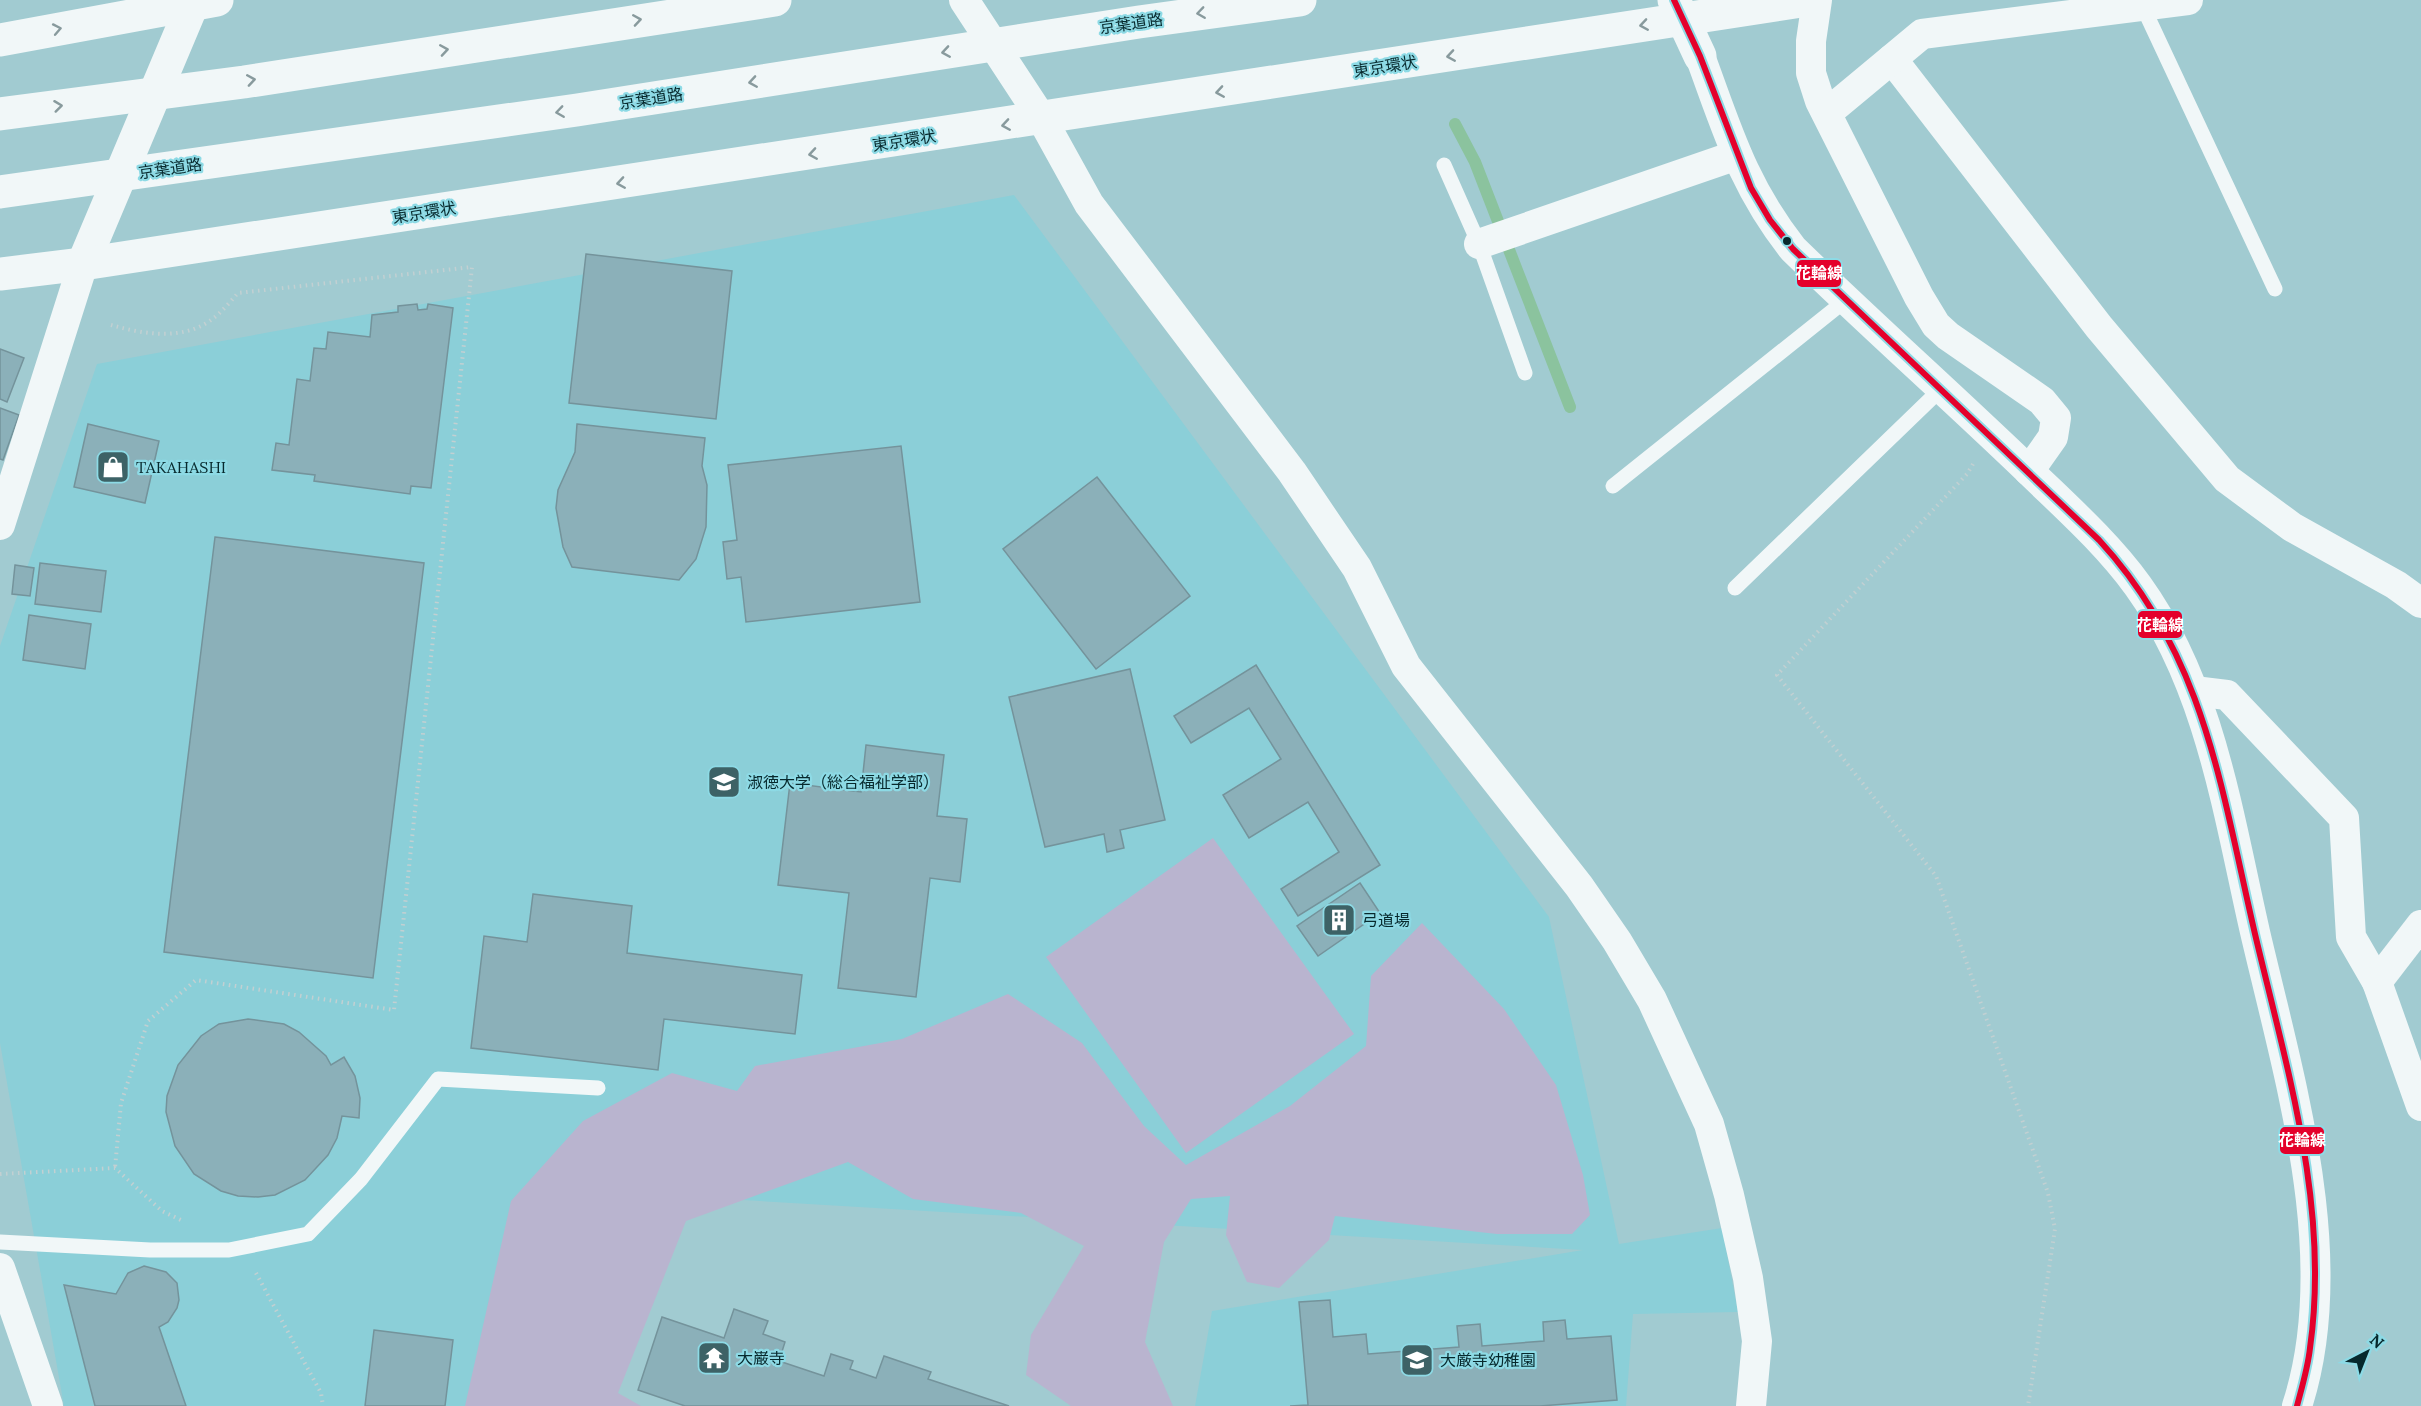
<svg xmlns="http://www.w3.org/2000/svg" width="2421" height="1406" font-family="Lora,'Noto Sans JP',serif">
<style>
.built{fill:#8bcfd8}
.green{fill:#b9b4cf}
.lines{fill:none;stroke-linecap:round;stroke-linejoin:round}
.stream{stroke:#8bc39e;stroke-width:12}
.building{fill:#8bb0b9;stroke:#74939b;stroke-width:1.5}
.path{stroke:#c2d0d2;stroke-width:4;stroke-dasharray:1.5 4.5;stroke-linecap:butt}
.lane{stroke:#f1f7f8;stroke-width:15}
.street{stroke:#f1f7f8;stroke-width:30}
.secondary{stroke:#f1f7f8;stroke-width:33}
.highway{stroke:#f1f7f8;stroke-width:33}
.bus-1-casing{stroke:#8ddae5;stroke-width:10}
.bus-1{stroke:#e4002b;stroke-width:6}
.oneway{stroke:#889a9d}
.bus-dot{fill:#07292d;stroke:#8ddae5;stroke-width:2}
.labels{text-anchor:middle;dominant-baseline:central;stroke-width:4.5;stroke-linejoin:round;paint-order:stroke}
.street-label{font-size:16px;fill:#07292d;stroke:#8ddae5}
.poi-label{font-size:16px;fill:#07292d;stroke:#8ddae5;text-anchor:start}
.line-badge{stroke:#8ddae5;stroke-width:2}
.badge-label{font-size:16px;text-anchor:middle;font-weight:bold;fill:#fff}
</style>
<rect width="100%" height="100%" fill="#a1cbd1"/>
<path class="built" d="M1014 195 1549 917 1619 1244 1722 1228 1738 1312 1633 1314 1626 1406H1195L1212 1311 1583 1250 574 1190 541 1406H64L0 1043V646L97 364Z"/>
<g class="green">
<path d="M1213 838 1354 1034 1186 1153 1046 957Z"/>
<path d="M1422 923 1504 1009 1556 1085 1583 1175 1590 1215 1572 1234H1497L1335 1216 1329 1240 1279 1288 1247 1282 1226 1235 1230 1196 1191 1199 1164 1242 1145 1342 1173 1406H1071L1026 1375 1031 1335 1084 1246 1021 1213 913 1199 848 1162 686 1221 618 1393 641 1406H465L511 1201 583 1121 672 1073 737 1091 755 1066 902 1039 1008 994 1082 1043 1144 1126 1186 1165 1290 1106 1366 1046 1371 976Z"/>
</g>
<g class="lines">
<path class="stream" d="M1455 124 1475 162 1570 407"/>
</g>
<g class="building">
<path d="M586 254 732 271 716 419 569 403Z"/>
<path d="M417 304 418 310 427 309 428 304 453 308 431 488 411 486 410 494 314 481 315 475 272 470 276 443 289 445 297 379 310 381 314 348 326 349 328 332 370 337 372 315 398 312V306Z"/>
<path d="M0 349 24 358 7 402 0 399Z"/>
<path d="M0 408 19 415 3 460 0 459Z"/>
<path d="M88 424 159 441 145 503 74 487Z"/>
<path d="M577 424 705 438 702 466 707 485 706 527 696 559 679 580 572 567 563 547 556 508 558 490 575 452Z"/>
<path d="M901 446 920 602 746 622 741 577 727 579 723 542 737 540 728 465Z"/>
<path d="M1097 477 1190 596 1096 669 1003 549Z"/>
<path d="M215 537 424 563 373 978 164 952Z"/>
<path d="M40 563 106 571 101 612 35 604Z"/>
<path d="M15 565 34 568 30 596 12 594Z"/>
<path d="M29 615 91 624 85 669 23 660Z"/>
<path d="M1256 665 1380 865 1298 916 1281 889 1339 852 1308 802 1249 838 1223 795 1281 759 1249 708 1191 743 1174 716Z"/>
<path d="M1130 669 1165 820 1120 830 1124 848 1107 852 1104 834 1045 847 1009 697Z"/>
<path d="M866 745 944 755 937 816 967 819 960 882 930 878 916 997 838 988 849 893 778 885 790 783 861 792Z"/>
<path d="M1360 883 1380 913 1318 956 1297 926Z"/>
<path d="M533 894 632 906 627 953 802 975 795 1034 664 1019 658 1070 471 1048 484 936 527 942Z"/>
<path d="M248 1019 284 1024 299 1032 326 1056 331 1065 344 1057 355 1076 360 1098 359 1118 342 1116 337 1138 328 1155 305 1180 275 1195 258 1197 238 1196 221 1191 194 1174 175 1146 166 1112 167 1096 178 1065 201 1036 219 1024Z"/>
<path d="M144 1266 166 1272 177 1283 179 1300 177 1308 168 1322 159 1327 186 1406H95L64 1285 116 1294 128 1273Z"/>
<path d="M1330 1300 1333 1337 1366 1334 1368 1354 1459 1347 1457 1326 1480 1324 1482 1346 1544 1341 1543 1322 1565 1320 1567 1339 1611 1336 1617 1400 1540 1406H1290L1308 1405 1299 1302Z"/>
<path d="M734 1309 768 1321 763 1334 785 1342 779 1361 824 1376 831 1354 853 1361 850 1369 876 1378 884 1356 931 1372 928 1379 1009 1406H685L638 1390 662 1317 724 1338Z"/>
<path d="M374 1330 453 1340 445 1406H365Z"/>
</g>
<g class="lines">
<g class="path">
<path d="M111 325C143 334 182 341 211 320 221 313 230 302 238 293L472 267 394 1010 196 980 148 1021 121 1103 115 1168"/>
<path d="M1973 464 1967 474 1777 675 1936 876 2048 1193 2055 1229 2028 1406"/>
<path d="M0 1174 115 1168 162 1211 183 1221"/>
<path d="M256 1273 321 1393 323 1406"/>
</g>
<g class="lane">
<path d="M2143 7 2275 289"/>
<path d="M1444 165 1479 244 1525 373"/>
<path d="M1613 486 1846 300"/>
<path d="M1735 588 1942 388"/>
<path d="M0 1242 150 1250H229L308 1234 361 1179 438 1079 598 1088"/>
</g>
<g class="street">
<path d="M964 0 1042 119 1089 204 1292 472 1357 568 1406 666 1579 886 1617 941 1652 1000 1709 1124 1729 1195 1748 1278 1757 1341 1751 1406"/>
<path d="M1817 0 1811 41V73L1820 101 1919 297 1936 325 1948 336 2042 401 2056 418 2053 437 2029 471"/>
<path d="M1700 56C1727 129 1743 186 1793 249 1870 324 1950 395 2027 469 2065 506 2107 543 2138 586 2210 686 2228 814 2255 932 2289 1078 2345 1259 2297 1406"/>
<path d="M1892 59 2099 327 2227 479 2292 527 2396 585 2421 603"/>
<path d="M1827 113 1922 34 2188 0"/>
<path d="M1479 244 1737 155"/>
<path d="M0 525 83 264"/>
<path d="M2194 691 2227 695 2344 818 2351 937 2377 982 2421 1106"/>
<path d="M2377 982 2421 925"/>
<path d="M0 1268 48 1406"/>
</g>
<g class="secondary">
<path d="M1674 0 1700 56"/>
<path d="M83 264 193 3"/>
</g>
<g class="highway">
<path d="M0 40 217 0"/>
<path d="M0 114 244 82 775 0"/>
<path d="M0 192 577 110 1139 22 1300 0"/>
<path d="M0 274 83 264 1808 0"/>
</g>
<g class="bus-1-casing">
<path id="bus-1" d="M1674 0 1700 56 1751 188 1770 220 1793 249 2099 540C2205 655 2221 788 2255 934 2287 1069 2330 1208 2310 1348 2308 1367 2302 1387 2297 1406"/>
</g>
<use href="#bus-1" class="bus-1"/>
</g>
<defs><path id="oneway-chevron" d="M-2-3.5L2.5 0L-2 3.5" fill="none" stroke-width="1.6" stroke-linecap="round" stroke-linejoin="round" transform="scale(1.5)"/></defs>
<g class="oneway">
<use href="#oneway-chevron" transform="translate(1201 13) rotate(172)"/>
<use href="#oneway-chevron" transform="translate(637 20) rotate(-9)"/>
<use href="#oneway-chevron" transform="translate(1644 25) rotate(171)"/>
<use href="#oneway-chevron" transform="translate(57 29) rotate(-11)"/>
<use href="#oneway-chevron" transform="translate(444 50) rotate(-9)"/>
<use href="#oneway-chevron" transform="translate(946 52) rotate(171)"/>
<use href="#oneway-chevron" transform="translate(1451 56) rotate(171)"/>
<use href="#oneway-chevron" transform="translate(251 80) rotate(-9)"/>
<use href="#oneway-chevron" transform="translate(753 82) rotate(171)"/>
<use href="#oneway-chevron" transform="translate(1220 92) rotate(171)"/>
<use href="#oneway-chevron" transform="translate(58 106) rotate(-7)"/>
<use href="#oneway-chevron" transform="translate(560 112) rotate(172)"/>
<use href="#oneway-chevron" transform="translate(1006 125) rotate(171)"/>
<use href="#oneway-chevron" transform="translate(813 154) rotate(171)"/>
<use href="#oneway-chevron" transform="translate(621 183) rotate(171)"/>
</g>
<defs>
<g id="shop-square" transform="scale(1.725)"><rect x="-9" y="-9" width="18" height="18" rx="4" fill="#3d6266" stroke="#8ddae5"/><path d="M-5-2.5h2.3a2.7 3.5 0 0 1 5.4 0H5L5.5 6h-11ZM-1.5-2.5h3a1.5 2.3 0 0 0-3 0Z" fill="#fff"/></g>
<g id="university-square" transform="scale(1.725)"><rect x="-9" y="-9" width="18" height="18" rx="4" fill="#3d6266" stroke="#8ddae5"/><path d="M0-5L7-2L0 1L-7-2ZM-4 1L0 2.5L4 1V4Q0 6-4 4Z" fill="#fff"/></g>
<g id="building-square" transform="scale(1.725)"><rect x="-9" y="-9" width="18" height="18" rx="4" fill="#3d6266" stroke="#8ddae5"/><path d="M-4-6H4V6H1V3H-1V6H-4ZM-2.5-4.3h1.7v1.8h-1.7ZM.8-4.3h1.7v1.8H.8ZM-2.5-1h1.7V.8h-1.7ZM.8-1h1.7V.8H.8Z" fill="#fff"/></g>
<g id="temple-square" transform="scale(1.725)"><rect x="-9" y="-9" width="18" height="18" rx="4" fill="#3d6266" stroke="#8ddae5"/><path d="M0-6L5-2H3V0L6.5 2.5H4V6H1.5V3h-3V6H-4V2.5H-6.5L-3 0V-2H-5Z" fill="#fff"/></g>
<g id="school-square" transform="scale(1.725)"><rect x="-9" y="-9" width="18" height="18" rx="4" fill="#3d6266" stroke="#8ddae5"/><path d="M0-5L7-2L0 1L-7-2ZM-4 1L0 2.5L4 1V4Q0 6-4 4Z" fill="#fff"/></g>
</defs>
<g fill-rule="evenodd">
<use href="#shop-square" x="113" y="467"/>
<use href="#university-square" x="724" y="782"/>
<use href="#building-square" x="1339" y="920"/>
<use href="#temple-square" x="714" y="1358"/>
<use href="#school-square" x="1417" y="1360"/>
</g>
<circle class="bus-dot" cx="1787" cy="241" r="5"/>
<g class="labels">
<g class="street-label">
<text transform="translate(1131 23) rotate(-8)">京葉道路</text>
<text transform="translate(1385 66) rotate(-9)">東京環状</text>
<text transform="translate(651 98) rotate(-9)">京葉道路</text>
<text transform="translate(904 140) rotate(-9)">東京環状</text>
<text transform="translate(170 168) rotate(-8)">京葉道路</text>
<text transform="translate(424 212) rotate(-9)">東京環状</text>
</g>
<g class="poi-label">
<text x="136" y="467">TAKAHASHI</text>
<text x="747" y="782">淑徳大学（総合福祉学部）</text>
<text x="1362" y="920">弓道場</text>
<text x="737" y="1358">大巌寺</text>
<text x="1440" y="1360">大厳寺幼稚園</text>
</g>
</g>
<g class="line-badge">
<rect x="1796" y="259" width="46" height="29" rx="6" fill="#e4002b"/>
<rect x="2137" y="610" width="46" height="29" rx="6" fill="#e4002b"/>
<rect x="2279" y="1126" width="46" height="29" rx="6" fill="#e4002b"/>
</g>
<g class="badge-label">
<text x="1819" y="279">花輪線</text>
<text x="2160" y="631">花輪線</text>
<text x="2302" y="1146">花輪線</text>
</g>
<g transform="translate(2367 1352) rotate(42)" stroke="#8ddae5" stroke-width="4.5" paint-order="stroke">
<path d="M0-4.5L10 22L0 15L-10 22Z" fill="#07292d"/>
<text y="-9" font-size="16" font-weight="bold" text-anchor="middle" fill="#07292d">N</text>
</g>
</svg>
